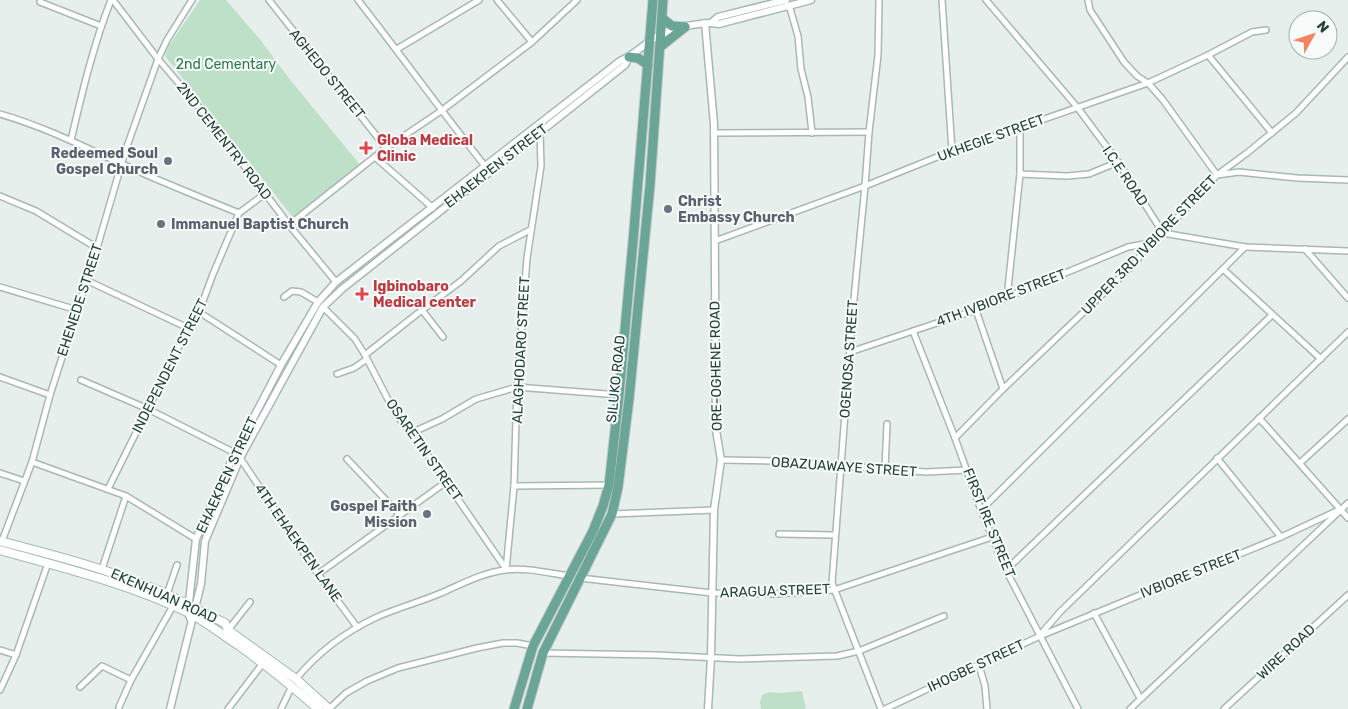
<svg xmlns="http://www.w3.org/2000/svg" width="1348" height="709" font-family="Rubik,sans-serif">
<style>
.green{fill:#bfe0c8}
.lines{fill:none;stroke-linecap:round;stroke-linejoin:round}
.minor-casing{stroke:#a8b8b2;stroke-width:8}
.tertiary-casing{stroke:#a8b8b2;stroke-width:9}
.secondary-casing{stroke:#a4bbb3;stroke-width:10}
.primary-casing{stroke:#c2cac8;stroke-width:11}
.minor{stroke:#fff;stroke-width:5}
.tertiary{stroke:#fff;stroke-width:6}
.secondary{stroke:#fff;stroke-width:8}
.primary{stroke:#6aa596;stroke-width:9}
.health-dot{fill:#e0444e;stroke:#f7fbf9;stroke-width:2}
.worship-dot{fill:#6b7280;stroke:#f7fbf9;stroke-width:2}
.labels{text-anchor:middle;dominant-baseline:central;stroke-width:4;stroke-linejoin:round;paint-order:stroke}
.park-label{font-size:14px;fill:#2d7a4b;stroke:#f7fbf9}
.street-label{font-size:14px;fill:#24423a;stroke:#f7fbf9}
.health-label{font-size:14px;font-weight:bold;fill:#be3a42;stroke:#f7fbf9;text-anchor:start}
.worship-label{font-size:14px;font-weight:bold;fill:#5b616d;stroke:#f7fbf9;text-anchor:end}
</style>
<rect width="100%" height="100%" fill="#e6efeb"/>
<g class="green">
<path d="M200 0H226L258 37 292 82 361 166 295 220 165 56 168 47Z"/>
<path d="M802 691 806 709H761L760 703 762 695 769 692 779 693Z"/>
</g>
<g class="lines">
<g class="minor-casing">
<g id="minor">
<path d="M113 0 158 59 205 114 289 225 336 282"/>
<path d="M269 0 386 148"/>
<path d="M358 0C401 55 441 111 485 166"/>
<path d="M497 0 532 42"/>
<path d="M879 0 878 55 869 132 865 186 853 309 832 583 881 709"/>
<path d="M942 0 952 151"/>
<path d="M986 0 1077 107 1118 162 1163 233 1245 247 1348 251"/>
<path d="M1088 0 1090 10 1124 62 1137 76 1148 83 1163 100 1217 175 1239 172 1297 178 1348 180"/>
<path d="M40 2 101 26"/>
<path d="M789 5 798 36 801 69 808 97 812 133"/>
<path d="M397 49 479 0"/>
<path d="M1208 55 1272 133"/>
<path d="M0 114C42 126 80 145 120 163 159 181 199 197 239 213L266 193"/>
<path d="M714 133 869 132"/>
<path d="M71 140C82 93 93 46 111 0"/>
<path d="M375 157 433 208"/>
<path d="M1020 174 1067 176 1089 174 1118 162"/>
<path d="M0 196 36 211 97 248"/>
<path d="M289 225 386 148 441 111 532 42 577 0"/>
<path d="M715 241 865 186 952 151 1148 83 1208 55 1252 32 1266 30"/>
<path d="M1305 249 1348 298"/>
<path d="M1223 269 1321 359"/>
<path d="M86 280 188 328"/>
<path d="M0 287 77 310"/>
<path d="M284 297 292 291 301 292 318 302"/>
<path d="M1007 298 1020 174V127"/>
<path d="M323 307 355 339 365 355 395 413 429 457 506 569"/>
<path d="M422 310 443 337"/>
<path d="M976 310 1003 389"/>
<path d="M199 312 281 365"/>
<path d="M913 331 955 438 981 510 1006 570 1078 709"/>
<path d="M850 352 976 310 1128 247 1150 243"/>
<path d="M365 355 422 310 461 281 499 246 530 230"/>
<path d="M337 374 354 368 367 359"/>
<path d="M0 377 50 395"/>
<path d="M81 380 148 409 235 453"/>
<path d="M1259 418 1348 518"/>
<path d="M411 433 442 419 476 399 517 387 619 395"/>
<path d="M955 438 1003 389 1134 264 1150 243 1163 233 1217 175 1247 153 1296 113 1348 57"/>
<path d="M240 458 318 574 357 627"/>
<path d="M1217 458 1281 537"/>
<path d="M347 459 399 514"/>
<path d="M721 460 778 461 926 472 967 470"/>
<path d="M32 462 126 496 196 539"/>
<path d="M1300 463 1348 419"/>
<path d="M885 469 887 424"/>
<path d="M0 473 24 481"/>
<path d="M514 486 609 485"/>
<path d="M108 489 188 328 199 312 213 274 239 213"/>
<path d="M981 510 1245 247"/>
<path d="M612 514 714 510"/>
<path d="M779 534 835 535"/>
<path d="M2 541 32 462 50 395 97 248 125 152 158 59 167 40 192 0"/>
<path d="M102 569 126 496"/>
<path d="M506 570 514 486 517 387 527 258 541 166 540 132"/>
<path d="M1006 570 1272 315"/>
<path d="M318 574 446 482"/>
<path d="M580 578 712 593 775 594 834 590 992 537"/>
<path d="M167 594 177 565"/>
<path d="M1094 613 1140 698"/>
<path d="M228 630 250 602"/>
<path d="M1040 635 1060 612 1348 332"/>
<path d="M0 650 16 655"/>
<path d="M543 653 656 655 740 659 837 656 859 651 944 616"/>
<path d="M979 665 985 686 987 709"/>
<path d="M296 679C318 652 345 632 377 617 397 608 420 602 441 593 462 584 482 573 505 570 525 567 549 573 569 576"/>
<path d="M80 687 102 666 131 680"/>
<path d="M0 690 16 655 48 563"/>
<path d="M119 707 131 680 173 606"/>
<path d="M228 709 263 663"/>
<path d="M281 709 292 686"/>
<path d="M329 709 346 693 367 681 398 668 477 648 503 643H517L533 646"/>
<path d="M885 709 1040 636 1281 537 1341 509"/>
<path d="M1130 709 1348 503"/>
<path d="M1224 709 1348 595"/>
</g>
</g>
<g class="tertiary-casing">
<g id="tertiary">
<path d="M786 0 718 17 711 23 719 24 811 0"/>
<path d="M705 23 714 124 716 430 721 460 714 510 711 657 708 709"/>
<path d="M191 620 188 613 189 602 196 539 235 453 281 365 318 302 336 282 620 61C632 56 640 48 650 41 666 29 691 24 711 23"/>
<path d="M170 709 201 584 205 541 240 458 323 307 342 289 625 65 629 57"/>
</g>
</g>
<g class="secondary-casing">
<g id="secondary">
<path d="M0 541C54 555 108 569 160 591 182 601 203 613 225 623L228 630 296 679 329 709"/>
<path d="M0 550C61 567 130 584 187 612 205 621 221 634 238 645 266 665 292 686 318 709"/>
</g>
</g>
<g class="primary-casing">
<g id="primary">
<path d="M662 18 672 26 685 27"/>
<path d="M660 47 685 27"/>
<path d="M629 57 638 58 648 65"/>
<path d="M514 709 533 646 593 531 603 506 609 485 619 395 634 230 653 0"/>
<path d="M527 709 543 653 612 514 618 487 629 399 650 185 663 0"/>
</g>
</g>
<use href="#minor" class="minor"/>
<use href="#tertiary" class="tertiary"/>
<use href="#secondary" class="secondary"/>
<use href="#primary" class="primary"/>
</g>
<g class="health-dot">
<path d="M363.5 140.5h5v5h5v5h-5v5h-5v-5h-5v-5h5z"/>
<path d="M359.5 286.5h5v5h5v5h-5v5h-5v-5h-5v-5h5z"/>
</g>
<g class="worship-dot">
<circle cx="168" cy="161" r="5"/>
<circle cx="668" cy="209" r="5"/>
<circle cx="161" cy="224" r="5"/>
<circle cx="427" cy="514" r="5"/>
</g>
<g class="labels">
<g class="park-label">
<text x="226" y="64">2nd Cementary</text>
</g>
<g class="street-label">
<text transform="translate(327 74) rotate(51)">AGHEDO STREET</text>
<text transform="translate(991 138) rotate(-20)">UKHEGIE STREET</text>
<text transform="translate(224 141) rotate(52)">2ND CEMENTRY ROAD</text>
<text transform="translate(496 166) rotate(-38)">EHAEKPEN STREET</text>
<text transform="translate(1125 176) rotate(56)">I.C.E ROAD</text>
<text transform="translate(1149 245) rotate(-46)">UPPER 3RD IVBIORE STREET</text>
<text transform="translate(1001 298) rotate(-21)">4TH IVBIORE STREET</text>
<text transform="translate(80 300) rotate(-72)">EHENEDE STREET</text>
<text transform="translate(521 350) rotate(-87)">ALAGHODARO STREET</text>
<text transform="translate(849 359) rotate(-86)">OGENOSA STREET</text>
<text transform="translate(170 366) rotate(-63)">INDEPENDENT STREET</text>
<text transform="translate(716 366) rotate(-91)">ORE-OGHENE ROAD</text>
<text transform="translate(616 379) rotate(-84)">SILUKO ROAD</text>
<text transform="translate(424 450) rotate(55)">OSARETIN STREET</text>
<text transform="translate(844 467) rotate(4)">OBAZUAWAYE STREET</text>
<text transform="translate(227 475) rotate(-65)">EHAEKPEN STREET</text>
<text transform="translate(989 523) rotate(68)">FIRST IRE STREET</text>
<text transform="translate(298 543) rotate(55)">4TH EHAEKPEN LANE</text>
<text transform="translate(1191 574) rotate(-22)">IVBIORE STREET</text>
<text transform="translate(775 591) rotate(-2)">ARAGUA STREET</text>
<text transform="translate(164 596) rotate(24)">EKENHUAN ROAD</text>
<text transform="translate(1286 652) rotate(-43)">WIRE ROAD</text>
<text transform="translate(976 666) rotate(-25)">IHOGBE STREET</text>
</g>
<g class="health-label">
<text x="377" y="140">Globa Medical<tspan x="377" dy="16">Clinic</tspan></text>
<text x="373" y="286">Igbinobaro<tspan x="373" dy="16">Medical center</tspan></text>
</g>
<g class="worship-label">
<text x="158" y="153">Redeemed Soul<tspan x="158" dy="16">Gospel Church</tspan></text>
<text x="678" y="201" text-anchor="start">Christ<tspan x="678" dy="16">Embassy Church</tspan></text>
<text x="171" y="224" text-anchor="start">Immanuel Baptist Church</text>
<text x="417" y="506">Gospel Faith<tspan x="417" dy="16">Mission</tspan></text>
</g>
</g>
<g transform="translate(1313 35) rotate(50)"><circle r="24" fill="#f7fbf9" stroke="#a3b1ad"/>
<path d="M0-4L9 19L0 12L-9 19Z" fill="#f4845f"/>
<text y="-8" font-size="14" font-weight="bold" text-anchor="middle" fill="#24423a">N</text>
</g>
</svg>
